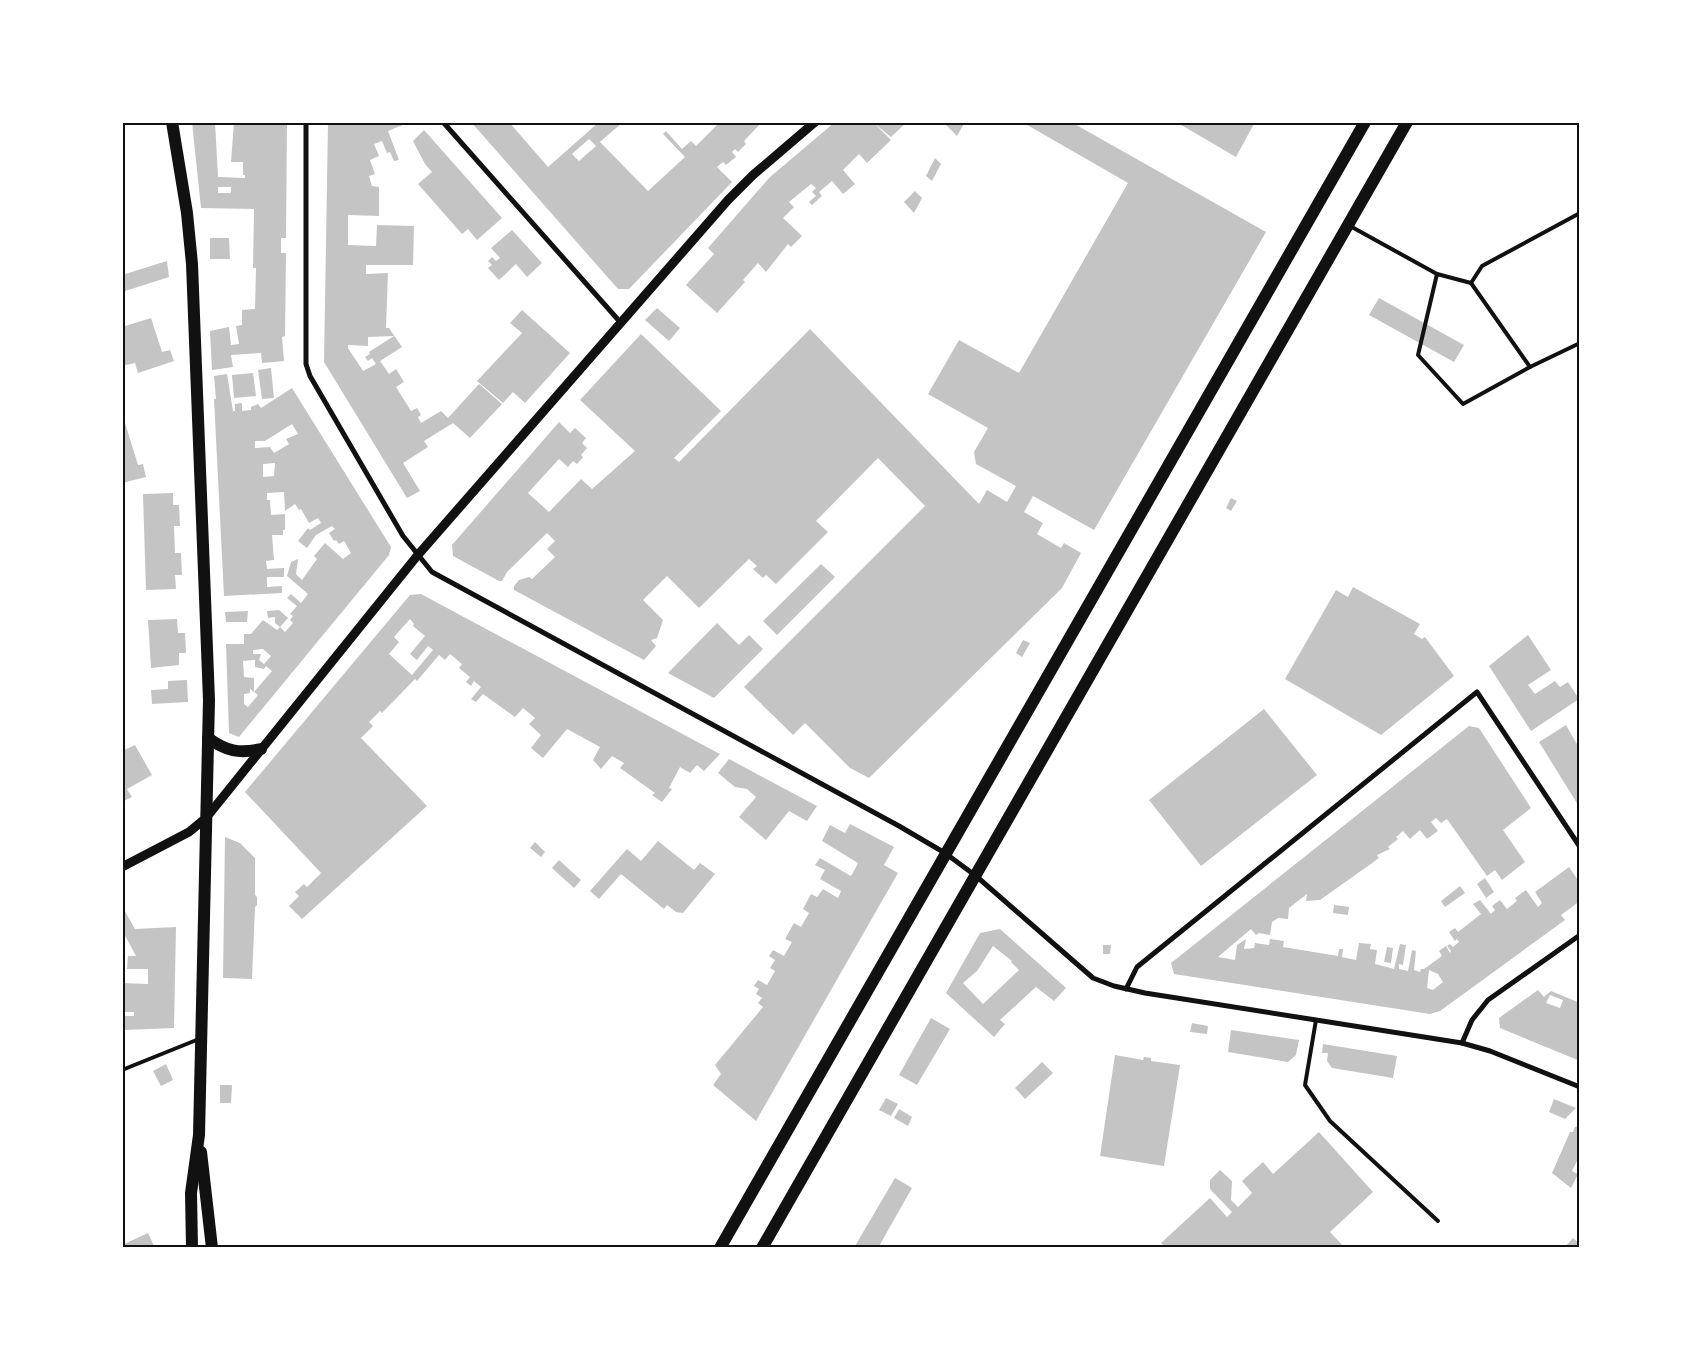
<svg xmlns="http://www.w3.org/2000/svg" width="1702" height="1370" font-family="Poppins,sans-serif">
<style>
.building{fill:#c4c4c4;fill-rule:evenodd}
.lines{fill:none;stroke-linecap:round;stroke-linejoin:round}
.service{stroke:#111;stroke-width:4}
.minor{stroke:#111;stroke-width:5}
.tertiary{stroke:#111;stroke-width:9}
.primary{stroke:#111;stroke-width:12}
.neatline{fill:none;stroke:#111;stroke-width:2}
</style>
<rect width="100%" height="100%" fill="#fff"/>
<g class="building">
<path d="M192 122H215L218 177 245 178V175H243V162H231L234 122H287L286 238H281V253H286L285 336 282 337 284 361 262 363 261 353 231 355 233 367 212 370 210 331 229 327 231 345 239 344 236 326 242 325V310L255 309 256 268H253L254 209 201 208ZM218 187H231V193H218Z"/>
<path d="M328 122H410L388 131 399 160 394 161 390 152 387 153 382 141 374 144 379 156 370 160 375 174 369 176 372 186 379 187V216L348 215V245L376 246 377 225 414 226 413 265H366V274L388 273 386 328H389L402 347 380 361 389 374 396 369 404 382 396 387 411 411 417 408 421 415 418 417 421 423 441 411 448 418 479 384 502 404 470 438 453 423 424 441 428 447 403 463 420 491 407 498 324 362ZM394 336 369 352 370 354 365 357 368 361 372 358 376 364 363 371 348 348V345L368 346V337Z"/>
<path d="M471 122H509L548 167 599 122H623L600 142 648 191 685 157 663 134 666 131 682 149 691 141 696 146 720 122H762L744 141 746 144 738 152 735 149 732 152 736 157 726 165 723 162 717 167 732 182 629 289H618ZM589 139 596 146 579 161 572 154Z"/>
<path d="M835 122H907L891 137 875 124 891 140 867 163 859 154 843 170 855 184 843 194 832 181 819 192 822 196 812 205 809 202 816 196 812 192 816 188 811 184 789 202 794 207 783 218 802 236 791 247 788 244 766 272 758 263 743 280 745 282 717 313 686 285 714 254 708 248 770 177Z"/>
<path d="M943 122H965L957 136Z"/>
<path d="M1022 122H1071L1266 232 1094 530 1033 496 1024 512 1043 523 1037 534 1061 548 1064 543 1081 553 1062 588 869 778 850 768 805 723 793 735 744 687 925 506 878 458 816 521 828 532 776 584 766 575 763 578 753 569 757 566 749 559 699 608 667 576 643 600 663 620 657 638 651 640 656 646 644 660 514 590V586L519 580 529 577 532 579 555 557 547 549 555 541 547 533 507 572 502 581H499L453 556 452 545 559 422 570 433 575 428 586 438 582 443 587 448 581 455 583 457 577 464 573 461 568 467 559 459 528 493 549 512 581 479 592 489 635 451 580 400 641 334 721 411 674 458 679 462 810 329 979 504 987 490 1007 502 1016 486 976 464 974 452 988 428 928 394 959 340 1019 373 1128 183Z"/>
<path d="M1176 122H1255L1236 157Z"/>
<path d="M424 130 502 218 477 240 468 229 462 234 418 184 432 172 425 164 413 141Z"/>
<path d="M935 158 941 164 932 181 926 176Z"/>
<path d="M915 191 922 198 914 213 904 202Z"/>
<path d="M512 230 542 263 527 277 516 264 499 280 488 268 492 265 488 261 492 257 496 261 500 258 491 248Z"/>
<path d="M210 238H229L230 259H210Z"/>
<path d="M167 261 169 277 122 292V275Z"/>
<path d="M1379 298 1464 345 1454 362 1369 315Z"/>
<path d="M657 308 680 328 669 341 645 320Z"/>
<path d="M522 310 570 353 525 403 513 392 503 403 477 381 522 333 510 323Z"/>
<path d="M151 318 162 352 170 350 174 361 138 373 135 363 122 366V327Z"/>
<path d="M271 368 274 398 262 399 258 370Z"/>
<path d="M253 373 256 396 234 398 232 375Z"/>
<path d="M227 374 233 411H235V404L242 403V411L251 410V407L258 404 261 408 292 388 391 547 389 555 239 737 229 733 226 644H244V634H251L263 620 277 630 280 627 285 632 293 623 290 620 293 616 290 614 297 606 287 598 291 594 301 603 308 594 287 576 291 562 298 559 296 574 302 580 317 559 314 556 325 543 343 559 351 553 344 541 339 544 336 540 334 541 329 533 335 529 332 526 316 535 307 548 298 541 308 528 310 530 321 523 318 518 309 523 301 509 299 510 295 504 285 511 284 492 267 493V500H270L271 515 285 514V530H283V535H272L274 560 266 561 267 569 284 568V577H267V587L282 586V593L224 596 214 399H216L214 376ZM292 424 298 434 286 439 289 444 274 453 270 447 255 448V441H265ZM275 463 274 476 263 477V464ZM263 649 271 656 264 664 259 660 261 654H253V650ZM255 660V667L264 669 266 666 272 671 254 692 258 695 248 707 244 704V694L250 693V689L254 692V678L244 677 243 661Z"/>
<path d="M122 413 138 465 143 464 146 477 122 483Z"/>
<path d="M173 493V505H179L180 526H174L175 553H181L182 575H175L176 589 146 590 143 494Z"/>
<path d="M1231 498 1237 501 1231 511 1226 508Z"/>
<path d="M821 564 835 577 777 635 763 621Z"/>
<path d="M1353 587 1420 624 1414 634 1422 639 1425 637 1454 676 1381 735 1285 679 1336 590 1348 597Z"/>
<path d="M421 594 720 754 704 771 697 765 690 773 680 767 669 788 672 789 662 802 652 795 655 793 620 768 624 763 612 756 601 769 593 760 600 747 567 729 543 758 531 748 541 735 529 724 535 718 523 708 515 717 483 694 476 702 471 699 481 687 474 681 471 686 466 682 470 677 459 668 462 664 450 654 445 660 439 655 417 681 415 679 382 713 380 711 369 722 373 726 361 738 427 806 302 919 289 906 299 896 295 892 304 884 307 887 321 873 245 792 410 595ZM410 619 414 624 413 626 425 636 410 654 417 660 428 646 433 650 412 675 389 654 399 642 394 637Z"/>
<path d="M279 610 288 618 280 627 275 623V617L268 618 267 611Z"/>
<path d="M248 611 247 622H226L225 612Z"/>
<path d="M177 619 178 633H185L186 653H179V665L151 668 148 620Z"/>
<path d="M717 623 739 645 749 635 763 649 714 698 668 673Z"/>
<path d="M1528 635 1551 670 1528 685 1535 694 1555 681 1560 687 1568 682 1579 699 1531 731 1489 666Z"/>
<path d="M1023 640 1030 643 1022 657 1016 653Z"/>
<path d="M187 680 188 702 152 704 151 690 168 689V681Z"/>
<path d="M1264 709 1317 775 1201 866 1149 800Z"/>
<path d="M1566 725 1578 746 1580 745V808L1539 742Z"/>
<path d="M1469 726 1479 728 1531 808 1503 830 1525 862 1502 880 1495 870 1487 876 1447 819 1441 823 1436 818 1431 822 1438 831 1427 839 1420 830 1410 839 1403 831 1396 837 1398 839 1388 847 1390 849 1377 855 1379 858 1375 861 1320 900 1306 901 1307 894 1289 908 1288 919 1278 918 1272 922 1270 935 1259 933 1256 935 1251 929 1218 957 1235 960 1237 945 1246 939 1244 949 1254 948 1255 943 1269 945 1270 939 1284 941 1283 947 1338 956 1339 949H1343L1342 957 1356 960 1359 943 1371 944 1370 949 1377 950 1375 964 1394 969 1400 944 1406 945 1403 965 1399 964V969L1408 971 1412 950 1416 951 1414 970 1420 972 1421 969H1424L1442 956 1439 951 1446 946 1450 953 1451 951 1447 946 1450 944 1453 947 1459 942 1457 939 1455 941 1449 932 1455 928 1458 932 1481 914 1473 904 1480 900 1491 914 1495 910 1492 906 1500 900 1507 909 1517 901 1515 898 1526 890 1538 907 1542 903 1535 892 1569 867 1580 883V901L1561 915 1565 920 1440 1011 1430 1014 1174 974 1171 963ZM1429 970 1438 974 1443 982 1433 990 1427 988Z"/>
<path d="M135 745 152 775 127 789 132 797 122 802V751Z"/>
<path d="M729 759 817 806 807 821 789 811 766 840 739 817 756 797 747 789 735 787 718 773Z"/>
<path d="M850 824 894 847 884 865 898 873 756 1121 713 1085 721 1074 715 1065 763 1007 758 1003 762 998 756 994 759 989 754 986 758 980 767 985 775 971 770 968 775 960 769 956 773 950 784 956 792 942 785 939 794 923 801 927 809 913 803 909 811 894 817 897 823 889 838 898 841 891 820 879 825 870 815 865 820 858 851 876 855 869 858 863 822 841 830 825 845 833Z"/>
<path d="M225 837 240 843 255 858V895L257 897V905L255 907 252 979 223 978Z"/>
<path d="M658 841 694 870 700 863 715 874 683 913 676 912 667 905 664 909 621 874 599 899 590 891 627 849 641 861Z"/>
<path d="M535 842 545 852 541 857 530 848Z"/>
<path d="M559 860 581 880 574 888 552 868Z"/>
<path d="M1485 878 1494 892 1486 898 1477 884Z"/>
<path d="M1460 886 1465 893 1445 907 1441 901Z"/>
<path d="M1334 905 1349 907 1348 915 1333 913Z"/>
<path d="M122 906 135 929 176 927 174 1028 124 1030V1016H134V1012H122V983L148 984V969H127L128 956H136L122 930Z"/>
<path d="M1000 929 1066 988 1054 1001 1036 987 1000 1020 1005 1024 994 1037 946 993 980 933ZM993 946 1012 961 1011 962 1019 970 983 1004 963 983 977 971Z"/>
<path d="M1103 945H1111L1110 954H1103Z"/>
<path d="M1387 947 1393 948 1391 963 1384 962Z"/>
<path d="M1538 990 1544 997 1551 991 1580 1003V1061L1500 1028 1499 1018ZM1550 995 1563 1000 1560 1008 1546 1003Z"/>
<path d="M931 1018 950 1029 917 1085 899 1075Z"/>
<path d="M1192 1023 1208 1026 1207 1034 1190 1032Z"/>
<path d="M1231 1030 1299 1040 1296 1055 1288 1062 1228 1052Z"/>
<path d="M1323 1044 1397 1056 1393 1078 1332 1068 1327 1061 1328 1053H1322Z"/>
<path d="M1115 1055 1143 1060 1144 1057 1151 1058V1061L1180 1065 1164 1166 1100 1156Z"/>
<path d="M1042 1062 1053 1073 1025 1099 1015 1088Z"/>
<path d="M166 1064 173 1080 161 1086 153 1071Z"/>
<path d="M220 1085H232L231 1103H220Z"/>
<path d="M886 1098 898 1104 891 1116 879 1110Z"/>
<path d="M1554 1099 1576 1108 1565 1119 1549 1112Z"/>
<path d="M899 1109 912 1117 908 1126 894 1118Z"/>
<path d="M1580 1126V1155L1572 1171 1578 1174 1571 1188 1552 1173 1570 1132H1573L1575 1127Z"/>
<path d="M1319 1132 1373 1192 1330 1232 1345 1248H1166L1161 1243 1210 1198 1227 1217 1232 1212 1210 1189V1180L1220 1170 1232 1181 1231 1200 1238 1207 1252 1193 1242 1181 1263 1162 1273 1174Z"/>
<path d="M895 1178 912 1188 878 1248H858L855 1246Z"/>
<path d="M148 1233 155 1248H122V1245Z"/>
<path d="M1573 1238 1580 1244V1248H1564Z"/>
</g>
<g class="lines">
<g class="service">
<path d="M1350 226 1437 274 1471 283 1530 367 1580 343"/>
<path d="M1437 274 1418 355 1463 404 1530 367"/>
<path d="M1471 283 1482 266 1580 213"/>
<path d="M1316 1020 1305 1085 1330 1121 1438 1221"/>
<path d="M122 1070 199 1039"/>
</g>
<g class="minor">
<path d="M306 122V364L310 376 403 536 432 572 899 826 945 853 976 876 1093 978 1114 986 1145 993 1462 1043 1490 1051 1580 1087"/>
<path d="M443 122 621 323"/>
<path d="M1126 989 1137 967 1477 692 1580 847"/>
<path d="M1462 1043 1472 1020 1488 1000 1580 935"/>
</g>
<path class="tertiary" d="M122 867 189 832 206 818 417 556 728 200 753 175 815 122"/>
<g class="primary">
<path d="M172 122 187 213 192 264 209 700 199 1135 191 1193 192 1248"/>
<path d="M208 738C226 751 239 754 261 749"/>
<path d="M201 1152 212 1248"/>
<path d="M720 1248 1365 122"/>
<path d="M762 1248 1407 122"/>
</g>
</g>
<rect width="1702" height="1370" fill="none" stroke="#ffffff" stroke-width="248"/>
<rect x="124" y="124" width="1454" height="1122" class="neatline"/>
</svg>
